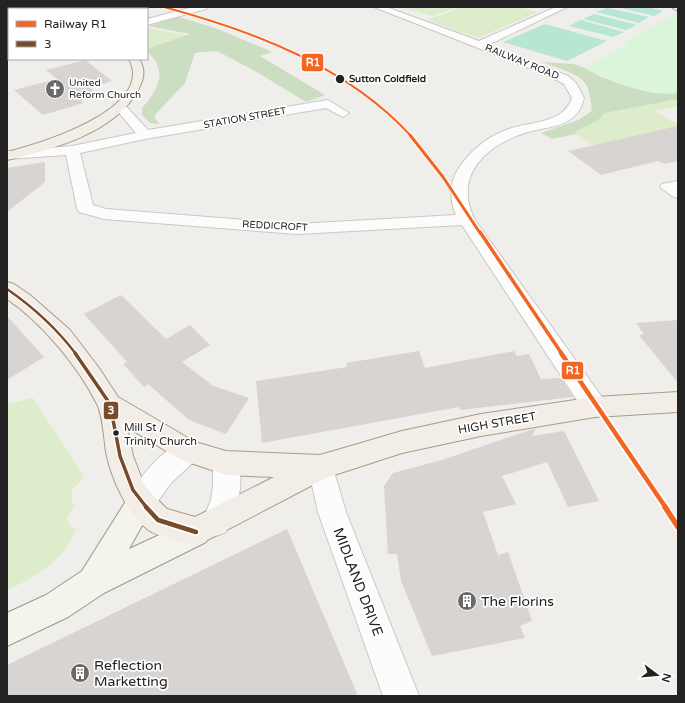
<svg xmlns="http://www.w3.org/2000/svg" width="685" height="703" font-family="'Varela Round',sans-serif">
<style>
.grass{fill:#ddeccb}
.forest{fill:#cbdec1}
.park{fill:#daf5da}
.pitch{fill:#b7e6d2}
.building{fill:#d7d4d2}
.lines{fill:none;stroke-linecap:round;stroke-linejoin:round}
.street-casing{stroke:#c9c8c7;stroke-width:2}
.secondary-casing{stroke:#999a82;stroke-width:2}
.primary-casing{stroke:#a79c86;stroke-width:2}
.street{fill:#fdfcfc;fill-rule:evenodd}
.secondary{fill:#f4f4ed;fill-rule:evenodd}
.primary{fill:#f3ede7;fill-rule:evenodd}
.bus-1-far2-casing{stroke:#fff;stroke-width:5}
.bus-1-far1-casing{stroke:#fff;stroke-width:6}
.bus-1-casing{stroke:#fff;stroke-width:8}
.bus-1-far2{stroke:#7a4b2a;stroke-width:2.5}
.bus-1-far1{stroke:#7a4b2a;stroke-width:3.5}
.bus-1{stroke:#7a4b2a;stroke-width:4.5}
.rail-1-far4-casing{stroke:#fff;stroke-width:3.5}
.rail-1-far3-casing{stroke:#fff;stroke-width:5}
.rail-1-far2-casing{stroke:#fff;stroke-width:6}
.rail-1-far1-casing{stroke:#fff;stroke-width:8}
.rail-1-casing{stroke:#fff;stroke-width:8}
.rail-1-far4{stroke:#f26522;stroke-width:2}
.rail-1-far3{stroke:#f26522;stroke-width:3}
.rail-1-far2{stroke:#f26522;stroke-width:3.5}
.rail-1-far1{stroke:#f26522;stroke-width:4.5}
.rail-1{stroke:#f26522;stroke-width:5.5}
.stop-dot{fill:#222;stroke:#fff;stroke-width:1.5}
.labels{text-anchor:middle;dominant-baseline:central;stroke-width:3.5;stroke-linejoin:round;paint-order:stroke}
.far-street-label{font-size:10px;fill:#222;stroke:#fff}
.far-stop-label{font-size:10px;font-weight:bold;fill:#222;stroke:#fff;text-anchor:start}
.far-poi-label{font-size:10px;fill:#222;stroke:#fff;text-anchor:start}
.bus-label{font-size:11px;fill:#222;stroke:#fff;text-anchor:start}
.street-label{font-size:12px;fill:#222;stroke:#fff}
.near-street-label{font-size:14px;fill:#222;stroke:#fff}
.near-poi-label{font-size:14px;fill:#222;stroke:#fff;text-anchor:start}
.line-badge{stroke:#fff;stroke-width:1.5}
.badge-label{font-size:11px;text-anchor:middle;font-weight:bold;fill:#fff}
</style>
<rect width="100%" height="100%" fill="#f0eeeb"/>
<g class="grass">
<path d="M400 7H458L432 16Z"/>
<path d="M463 7H518L538 12 478 38 427 20Z"/>
<path d="M147 28 187 35 147 49Z"/>
<path d="M678 99V106L655 111 678 125V127L594 146 574 132 597 121 605 113Z"/>
<path d="M33 398 84 477 72 490 71 497 74 506 67 517 69 525 76 529C66 559 34 578 7 590V404Z"/>
</g>
<g class="forest">
<path d="M179 17 218 29 272 52 260 56 325 95 306 102 260 74 217 51 195 53 185 83 154 116 159 124 150 123 142 115V108C158 90 169 70 147 52V49L190 34 148 26Z"/>
<path d="M542 62 573 64 585 68 603 78 672 94 678 92V99L605 113 597 121 574 132 577 134 552 139 541 133 578 120 592 111C591 104 590 95 588 88 582 73 556 68 542 62Z"/>
</g>
<path class="park" d="M678 12V92C654 99 606 81 585 68L628 44 624 42Z"/>
<g class="pitch">
<path d="M617 7H647L663 11 654 16Z"/>
<path d="M607 8 649 17 639 23 596 12Z"/>
<path d="M594 14 637 25 626 30 583 19Z"/>
<path d="M581 20 624 32 613 37 569 26Z"/>
<path d="M545 24 607 41 567 61 503 42Z"/>
</g>
<g class="building">
<path d="M85 60 112 81 90 88 100 95 81 101 84 103 43 115 14 90 57 79 46 70Z"/>
<path d="M678 126V161L664 164 658 161 601 175 568 151Z"/>
<path d="M45 162V182L7 212V168Z"/>
<path d="M121 295 166 339 190 325 210 345 182 362 213 386 249 398 226 434 189 420 148 384 144 387 123 364 127 362 84 314Z"/>
<path d="M7 316 44 357 7 380Z"/>
<path d="M678 320V383L639 335 644 334 636 323Z"/>
<path d="M419 351 425 368 514 351 517 356 529 354 541 379 561 378 573 397 460 410 459 407 262 443 256 381 347 367 346 363Z"/>
<path d="M536 428 532 436 564 431 599 501 568 507 547 462 502 476 516 504 483 512 498 555 508 552 532 621 520 626 525 638 432 656 401 581 397 554H388L384 486 393 473 442 460Z"/>
<path d="M287 529 358 696H7V665Z"/>
</g>
<g class="lines">
<g class="street-casing">
<g id="street">
<path d="M193 7H207L206 9 147 25V19Z"/>
<path d="M374 7H386L479 41 556 7H567L488 45 568 76 576 83 584 98C582 107 578 115 569 120 557 128 541 128 528 132 487 144 452 175 475 220L604 400 607 407 604 414 595 417 586 414 462 225 297 234 104 219 79 212 77 208 66 155 7 159V151H10L72 146 136 133 114 107 120 103 124 104 148 130 328 100 349 113 343 117 326 108 145 139 80 153 93 205 106 209 297 224 456 215C450 201 449 185 457 171 469 152 485 138 506 130 528 121 563 125 572 98L564 84 549 76Z"/>
<path d="M678 181V198L672 196 660 187 662 184Z"/>
<path d="M188 439 197 443 201 451 197 459 171 483 151 511 141 515 131 511 127 502C138 477 162 449 188 439Z"/>
<path d="M226 451 235 455C247 481 237 508 226 532L216 536 206 532 202 522 211 500 213 487V463L217 455Z"/>
<path d="M321 455 330 458 346 512 419 696H383L318 512 308 467 312 458Z"/>
</g>
</g>
<g class="secondary-casing">
<g id="secondary">
<path d="M671 7H678V11Z"/>
<path d="M141 489 151 493 155 502 129 549 196 518 206 522 210 532 206 542 104 593 68 617 7 646V613L46 595 82 571 131 493Z"/>
</g>
</g>
<g class="primary-casing">
<g id="primary">
<path d="M7 10 9 11V17L7 16Z"/>
<path d="M129 59H139C146 70 144 79 138 90 115 133 51 150 7 160V152C39 144 156 109 129 59Z"/>
<path d="M7 282 14 284 30 295 70 330 99 368 118 397 195 442 226 451 320 455 402 431 481 414 595 397 678 392V412L595 417 481 436 402 453 328 477 196 546C183 542 157 537 147 529 127 513 111 478 106 452 104 439 103 416 97 404 78 366 42 323 7 299ZM127 427 179 459 226 475 274 477 195 517 167 509 151 493 143 482 133 456Z"/>
</g>
</g>
<use href="#street" class="street"/>
<use href="#secondary" class="secondary"/>
<use href="#primary" class="primary"/>
<g class="bus-1-far2-casing">
<path id="bus-1-far2" d="M7 289C33 307 57 329 76 354"/>
</g>
<g class="bus-1-far1-casing">
<path id="bus-1-far1" d="M75 353 110 404 120 456 133 490 147 508"/>
</g>
<g class="bus-1-casing">
<path id="bus-1" d="M146 507 158 520 196 532"/>
</g>
<use href="#bus-1-far2" class="bus-1-far2"/>
<use href="#bus-1-far1" class="bus-1-far1"/>
<use href="#bus-1" class="bus-1"/>
<g class="rail-1-far4-casing">
<path id="rail-1-far4" d="M164 7C253 31 347 66 411 136"/>
</g>
<g class="rail-1-far3-casing">
<path id="rail-1-far3" d="M410 135 443 177 480 233"/>
</g>
<g class="rail-1-far2-casing">
<path id="rail-1-far2" d="M480 232 562 354"/>
</g>
<g class="rail-1-far1-casing">
<path id="rail-1-far1" d="M561 353 666 508"/>
</g>
<g class="rail-1-casing">
<path id="rail-1" d="M665 507 678 527"/>
</g>
<use href="#rail-1-far4" class="rail-1-far4"/>
<use href="#rail-1-far3" class="rail-1-far3"/>
<use href="#rail-1-far2" class="rail-1-far2"/>
<use href="#rail-1-far1" class="rail-1-far1"/>
<use href="#rail-1" class="rail-1"/>
</g>
<defs>
<g id="church-disc" transform="scale(1)"><circle r="9.5" fill="#6a6968" stroke="#fff"/><path d="M-1.2-6h2.4v3.5h3.3v2.4h-3.3V6h-2.4V-.1h-3.3v-2.4h3.3Z" fill="#fff"/></g>
<g id="building-disc" transform="scale(1)"><circle r="9.5" fill="#6a6968" stroke="#fff"/><path d="M-4-6H4V6H1V3H-1V6H-4ZM-2.5-4.3h1.7v1.8h-1.7ZM.8-4.3h1.7v1.8H.8ZM-2.5-1h1.7V.8h-1.7ZM.8-1h1.7V.8H.8Z" fill="#fff"/></g>
</defs>
<g fill-rule="evenodd">
<use href="#church-disc" x="55" y="89"/>
<use href="#building-disc" x="467" y="601"/>
<use href="#building-disc" x="80" y="673"/>
</g>
<g class="stop-dot">
<circle cx="340" cy="79" r="5"/>
<circle cx="116" cy="433" r="3.5"/>
</g>
<g class="labels">
<g class="far-street-label">
<text transform="translate(522 62) rotate(22)">RAILWAY ROAD</text>
<text transform="translate(245 118) rotate(-10)">STATION STREET</text>
<text transform="translate(275 226) rotate(3)">REDDICROFT</text>
</g>
<g class="far-stop-label">
<text x="349" y="79">Sutton Coldfield</text>
</g>
<g class="far-poi-label">
<text x="69" y="83">United<tspan x="69" dy="12">Reform Church</tspan></text>
</g>
<g class="bus-label">
<text x="124" y="427">Mill St /<tspan x="124" dy="14">Trinity Church</tspan></text>
</g>
<g class="street-label">
<text transform="translate(497 423) rotate(-10)">HIGH STREET</text>
</g>
<g class="near-street-label">
<text transform="translate(358 582) rotate(69)">MIDLAND DRIVE</text>
</g>
<g class="near-poi-label">
<text x="481" y="601">The Florins</text>
<text x="94" y="665">Reflection<tspan x="94" dy="16">Marketting</tspan></text>
</g>
</g>
<g class="line-badge">
<rect x="301" y="53" width="23" height="19" rx="4" fill="#f26522"/>
<rect x="561" y="361" width="23" height="19" rx="4" fill="#f26522"/>
<rect x="103" y="401" width="16" height="19" rx="4" fill="#7a4b2a"/>
</g>
<g class="badge-label">
<text x="313" y="66">R1</text>
<text x="573" y="374">R1</text>
<text x="111" y="414">3</text>
</g>
<rect width="685" height="703" fill="none" stroke="#222222" stroke-width="16"/>
<rect x="8" y="8" width="140" height="52" fill="#ffffff" stroke="#a7a7a7"/>
<rect x="16" y="21" width="20" height="6" fill="#f26522" stroke="#a7a7a7"/>
<text x="44" y="28" font-size="12" fill="#222222">Railway R1</text>
<rect x="16" y="41" width="20" height="6" fill="#7a4b2a" stroke="#a7a7a7"/>
<text x="44" y="48" font-size="12" fill="#222222">3</text>
<g transform="translate(657 675) rotate(106)" stroke="#ffffff" stroke-width="3" paint-order="stroke">
<path d="M0-3L7 15L0 10L-7 15Z" fill="#222222"/>
<text y="-6" font-size="11" font-weight="bold" text-anchor="middle" fill="#222222">N</text>
</g>
</svg>
